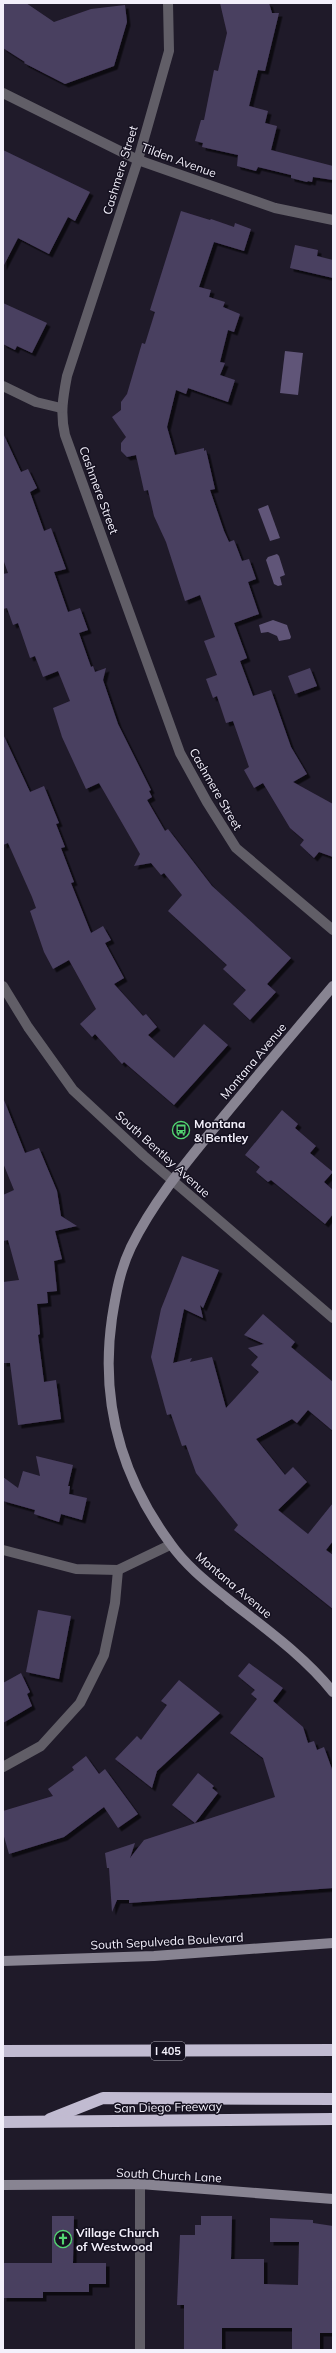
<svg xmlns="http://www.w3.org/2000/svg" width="336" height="2353" font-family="Mulish,sans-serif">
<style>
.water{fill:#605578}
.building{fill:#4a3f61;filter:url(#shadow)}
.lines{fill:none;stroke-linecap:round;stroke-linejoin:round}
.street{stroke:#615e67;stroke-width:10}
.secondary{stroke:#888492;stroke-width:10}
.highway{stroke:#c1bbd1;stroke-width:12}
.labels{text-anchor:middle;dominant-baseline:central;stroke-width:3;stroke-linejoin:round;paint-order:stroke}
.shield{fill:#151120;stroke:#b0adb9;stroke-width:1}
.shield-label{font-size:11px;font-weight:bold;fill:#f3f0fb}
.street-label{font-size:12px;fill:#f3f0fb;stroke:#151120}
.poi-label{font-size:12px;font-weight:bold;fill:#f3f0fb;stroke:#151120;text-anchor:start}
</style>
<defs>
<filter id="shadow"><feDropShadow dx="3.5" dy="3.5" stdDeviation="0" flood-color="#0009"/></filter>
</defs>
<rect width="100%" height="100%" fill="#1f1a29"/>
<g class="water">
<path d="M285 351 303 353 298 395 280 393Z"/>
<path d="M268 505 280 538 270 541 258 509Z"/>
<path d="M277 554 279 556 285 575 280 577 282 585 278 586 274 584 266 560 268 557Z"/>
<path d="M273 620 287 625 291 637 290 639 279 641 277 636 268 632 261 633 259 625Z"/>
</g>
<g class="building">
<path d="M3 3H26L54 22 91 9 125 5 127 22 114 66 65 84 24 63 25 62 3 48Z"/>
<path d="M220 3H269L272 13H279L265 71 258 70 249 106 268 111 265 123 277 126 271 150 333 166V180L313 177 312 182 308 181 307 182 291 178V175L258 167 256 171 237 166 238 155 202 147 203 143 195 141 201 120H204L214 70 218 71 227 33Z"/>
<path d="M3 150 90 192 75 221 68 217 49 254 18 238 3 267Z"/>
<path d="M181 211 210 220 211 219 234 227 235 223 251 229 244 251 214 242 199 287 211 290 209 297 225 302 223 307 240 314 234 332 228 330 220 362 225 363 220 375 235 380 228 402 188 388 186 394 176 390 167 427 175 455 204 448V451L206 450 215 489 210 490 224 531 229 542 234 540 242 561 249 559 256 579 248 582 259 614 234 623 247 658 240 661 253 696 271 690 291 747 307 774 293 782 333 804V857L319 852 314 858 300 845 304 840 290 828 263 783 254 788 244 770 249 767 233 721 226 723 217 696 213 698 206 679 217 675 204 641 215 637 200 595 185 601 166 542 154 516 148 490 144 491 136 455 127 457 121 451V443L126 437 112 417 121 410V402L127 394 142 343 145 344 155 312 150 310Z"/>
<path d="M295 245 318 250 317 256 333 260V278L290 268Z"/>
<path d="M3 303 47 323 32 353 17 346 15 350 3 344Z"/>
<path d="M3 433 21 472 28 469 37 488 30 492 44 531 51 528 66 569 54 572 68 612 80 608 88 630 79 633 91 667 93 666 95 672 106 668 103 680 118 724 151 790 149 791 152 797 147 800 165 831 168 829 212 886 291 958 267 984 276 992 250 1020 233 1004 246 990 223 969 227 965 168 911 182 895 164 873 161 875 151 863 134 866 140 854 99 783 86 789 62 737 53 708 70 701 58 671 43 677 35 656 30 658 18 623 13 625 7 608 3 609V574L8 573 3 559Z"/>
<path d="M310 668 317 686 295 694 288 676Z"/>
<path d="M3 734 30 792 44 786 59 823 56 824 65 847 61 848 74 882 71 883 91 933 103 926 111 940 105 943 124 978 114 984 143 1016 146 1014 157 1027 148 1035 174 1058 204 1024 228 1045 174 1105 124 1062 122 1064 95 1034 92 1037 80 1024 96 1009 69 960 53 969 44 952 30 911 36 908 32 897 8 843 3 845Z"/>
<path d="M4 1100 25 1153 39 1148 57 1191 61 1216 77 1226 55 1231 62 1259 54 1261 57 1291 47 1292 48 1303 37 1304 40 1334 38 1335 44 1382 56 1380 61 1419 18 1425 10 1363H3V1282L19 1280 8 1240 3 1241V1195L14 1190 3 1163Z"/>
<path d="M282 1110 298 1124 295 1128 316 1146 310 1153 333 1172 324 1182 333 1190V1214L325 1224 271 1180 268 1182 256 1172 260 1167 245 1155Z"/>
<path d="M182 1256 219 1270 203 1308 200 1305 203 1318 184 1309 173 1363 192 1358 190 1362 212 1357 226 1408 259 1372 251 1365 258 1357 248 1348 264 1344 244 1335 263 1314 295 1342 291 1347 333 1382V1431L308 1410 297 1423 292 1419 256 1439 285 1475 293 1467 307 1482 278 1510 308 1534 333 1503V1541L326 1550 333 1555V1609L234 1530 238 1525 196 1473 186 1445 182 1446 171 1414 167 1415 151 1357 161 1309Z"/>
<path d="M36 1456 73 1465 68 1486H70L69 1494 87 1498 82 1520 61 1514 59 1522 34 1514 35 1510 3 1501V1477L18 1488 23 1471 40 1476Z"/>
<path d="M38 1610 71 1616 59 1679 26 1672Z"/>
<path d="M249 1663 283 1688 273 1701 303 1727 308 1743 314 1741 317 1750 324 1747 333 1772V1888L129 1903V1900H117L112 1912 109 1868H107L105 1853 135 1843 130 1858 144 1840 275 1797 263 1758 230 1733 257 1699 251 1694 255 1690 238 1676Z"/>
<path d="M21 1673 30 1692 27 1694 32 1706 3 1723V1683Z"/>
<path d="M179 1680 220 1713 157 1771 152 1788 115 1759 137 1736 141 1740 167 1705 161 1701Z"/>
<path d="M86 1756 99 1774 105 1769 138 1814 118 1828 104 1807 64 1837 9 1854 3 1833V1811L53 1796 48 1789 74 1770 72 1767Z"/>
<path d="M198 1773 214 1786 212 1788 218 1793 195 1823 172 1805Z"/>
<path d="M52 2216H74L73 2263H106V2284H89V2292H43V2298H3V2263H52Z"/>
<path d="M201 2216H232L231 2259H264V2284L298 2285 299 2242H270V2218L313 2220V2223L333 2226V2333H320V2350H292V2328H222V2350H184V2305H177L180 2235H195V2225H201Z"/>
</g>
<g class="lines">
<g class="street">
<path d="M168 3 169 51 138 160 67 376C63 397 60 414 65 435L180 753 207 802 236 848 333 930"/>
<path d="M3 93 138 160 275 208 333 220"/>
<path d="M3 386 36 402 61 408"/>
<path d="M3 986 28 1027 73 1090 144 1156 333 1318"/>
<path d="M3 1550 76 1569 118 1570 170 1545"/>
<path d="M3 1767 41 1746 80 1703 104 1655 115 1603 118 1570"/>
<path d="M140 2184V2350"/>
</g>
<g class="secondary">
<path d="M333 986C297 1029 260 1072 224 1116 190 1158 155 1198 131 1247 120 1270 116 1293 112 1318 100 1401 120 1475 170 1543 186 1566 208 1583 229 1600 266 1629 304 1656 333 1692"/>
<path d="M3 1961 154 1956 333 1943"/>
<path d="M3 2185 140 2184 333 2199"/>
</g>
<g class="highway">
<path d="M3 2051 333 2050"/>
<path d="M50 2119 103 2098 333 2099"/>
<path d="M3 2122 333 2119"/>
</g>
</g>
<defs>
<g id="bus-ring" transform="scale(0.9)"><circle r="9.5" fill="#151120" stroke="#53d672" stroke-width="1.5"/><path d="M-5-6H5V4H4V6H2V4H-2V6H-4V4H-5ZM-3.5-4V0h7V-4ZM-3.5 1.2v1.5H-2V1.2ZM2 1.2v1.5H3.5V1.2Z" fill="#53d672"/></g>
<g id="church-ring" transform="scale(0.9)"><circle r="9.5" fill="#151120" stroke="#53d672" stroke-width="1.5"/><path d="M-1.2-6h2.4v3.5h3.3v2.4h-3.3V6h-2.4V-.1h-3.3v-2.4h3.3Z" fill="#53d672"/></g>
</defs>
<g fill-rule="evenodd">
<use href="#bus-ring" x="181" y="1130"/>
<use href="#church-ring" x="63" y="2239"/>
</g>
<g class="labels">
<rect class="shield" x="151" y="2042" width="34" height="18" rx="3"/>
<g class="shield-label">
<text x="168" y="2051">I 405</text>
</g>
<g class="street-label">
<text transform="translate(179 160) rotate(20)">Tilden Avenue</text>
<text transform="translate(120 170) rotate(-73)">Cashmere Street</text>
<text transform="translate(99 490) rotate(70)">Cashmere Street</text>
<text transform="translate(216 789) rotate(60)">Cashmere Street</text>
<text transform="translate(253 1061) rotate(-50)">Montana Avenue</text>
<text transform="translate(163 1154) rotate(42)">South Bentley Avenue</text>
<text transform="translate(234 1585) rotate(40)">Montana Avenue</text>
<text transform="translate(167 1941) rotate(-3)">South Sepulveda Boulevard</text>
<text transform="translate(168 2107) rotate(-1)">San Diego Freeway</text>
<text transform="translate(169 2175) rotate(3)">South Church Lane</text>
</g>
<g class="poi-label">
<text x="194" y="1123">Montana<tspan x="194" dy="14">&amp; Bentley</tspan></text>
<text x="76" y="2232">Village Church<tspan x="76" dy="14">of Westwood</tspan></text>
</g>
</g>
<rect width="336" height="2353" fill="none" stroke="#f3f0fb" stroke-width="8"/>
</svg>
